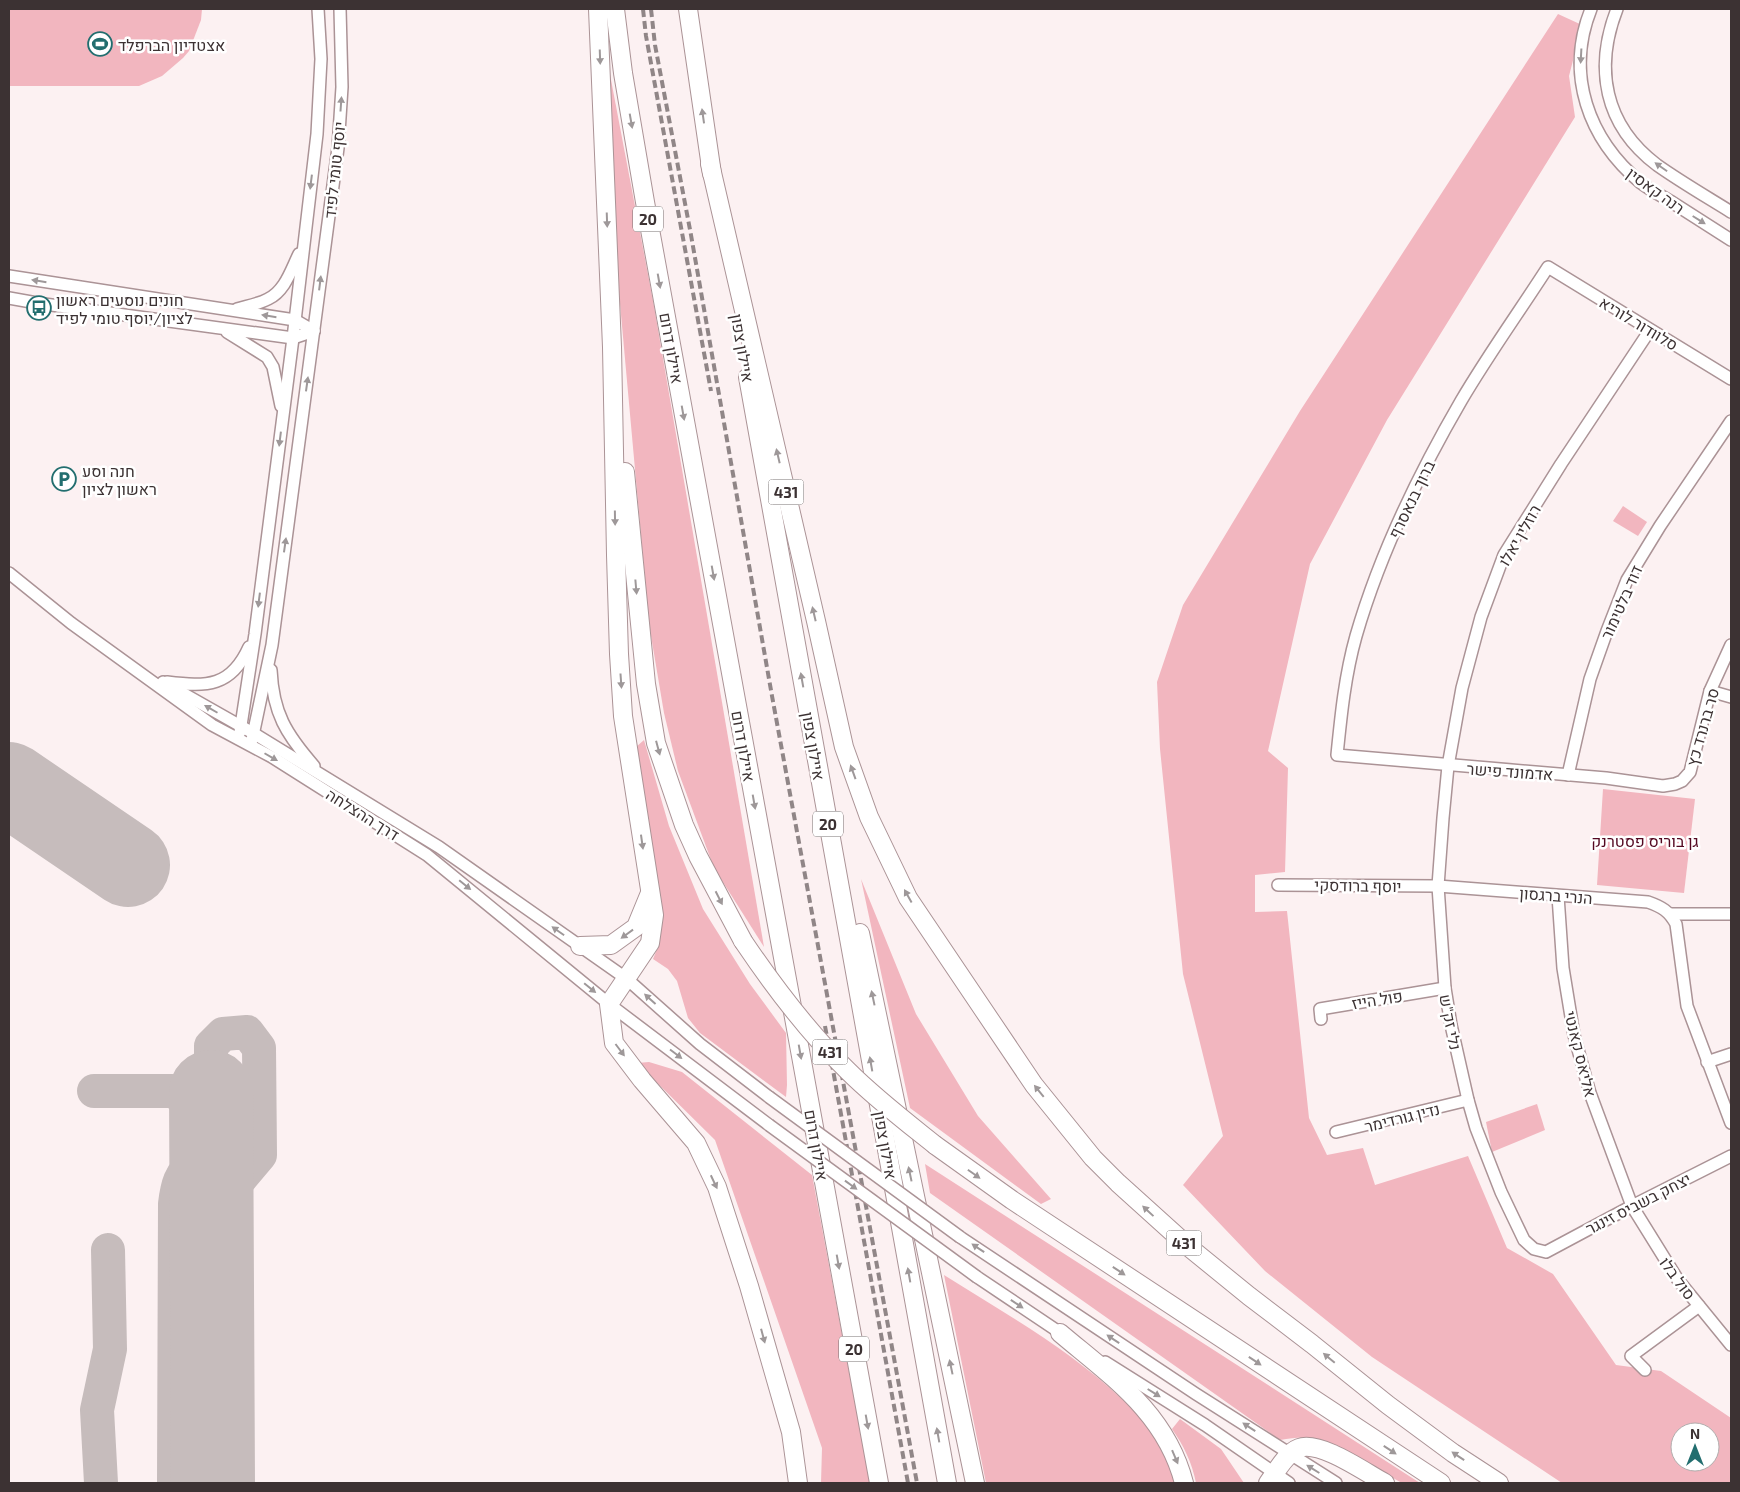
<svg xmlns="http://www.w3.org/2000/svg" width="1740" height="1492" font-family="'Exo 2',Heebo,sans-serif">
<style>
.green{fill:#f2b6bf;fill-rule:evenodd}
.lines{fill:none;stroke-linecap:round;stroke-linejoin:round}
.taxiway{stroke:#c6bcbc;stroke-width:34}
.runway{stroke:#c6bcbc;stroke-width:84}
.minor-casing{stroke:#ab9396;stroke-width:14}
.highway-casing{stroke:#ab9396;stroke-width:20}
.minor{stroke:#fff;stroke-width:11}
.highway{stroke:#fff;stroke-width:18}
.rail{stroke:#908687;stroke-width:4;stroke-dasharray:8 4;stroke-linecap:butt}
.minor-bridge-casing{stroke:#ab9396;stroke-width:14;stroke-linecap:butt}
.highway-bridge-casing{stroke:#ab9396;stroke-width:20;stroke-linecap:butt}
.minor-bridge{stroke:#fff;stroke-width:11}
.highway-bridge{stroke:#fff;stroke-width:18}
.oneway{fill:#9e9899}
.labels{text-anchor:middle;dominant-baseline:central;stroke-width:5;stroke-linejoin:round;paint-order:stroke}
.shield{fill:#fff;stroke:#767070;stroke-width:1}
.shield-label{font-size:15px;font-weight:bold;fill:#3c3233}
.poi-label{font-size:16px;fill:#3c3233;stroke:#fff;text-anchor:start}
.street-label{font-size:16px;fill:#3c3233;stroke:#fff}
.park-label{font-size:16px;fill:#540821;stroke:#fff}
</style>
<rect width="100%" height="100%" fill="#fcf1f2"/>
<g class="green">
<path d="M9 9H202L201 20 189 51 183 58 162 76 139 86H9Z"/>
<path d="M1558 14 1582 25 1569 76 1575 117 1387 420 1310 564 1268 751 1288 768 1285 872 1255 875V912L1287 911 1309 1118 1327 1155 1363 1148 1375 1185 1468 1156 1507 1248 1553 1274 1616 1365 1661 1371 1731 1418V1483H1562L1372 1357 1265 1271 1183 1185 1223 1136 1183 974 1160 749 1157 682 1183 605 1300 411ZM1680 1432H1710V1462H1680Z"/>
<path d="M604 43 654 306 764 947 714 868 678 771 664 713 649 624 606 149Z"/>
<path d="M1623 506 1647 522 1638 536 1613 521Z"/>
<path d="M644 740 669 826 703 909 750 984 786 1033 787 1085 786 1097 700 1033 688 1018 677 981 668 969 653 959 658 947 660 932 636 747Z"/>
<path d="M1603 789 1695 799 1684 893 1597 885Z"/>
<path d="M861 879 916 1014 978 1116 1051 1199 1041 1204 910 1108Z"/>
<path d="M649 1062 682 1072 812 1175 870 1483H821L822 1448 715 1140 637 1063Z"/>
<path d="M1537 1104 1545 1130 1492 1152 1486 1122Z"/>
<path d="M925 1164 1420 1483H1402L1326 1441C1310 1436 1297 1437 1280 1440L930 1193Z"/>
<path d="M944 1275C1006 1314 1070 1350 1123 1400 1136 1413 1149 1425 1158 1440 1166 1454 1171 1468 1175 1483H986Z"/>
<path d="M1180 1419 1221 1449 1244 1483H1196C1192 1463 1184 1446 1172 1429Z"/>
</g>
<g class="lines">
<g class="taxiway">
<path d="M94 1091H172L186 1098 195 1111V1163C180 1172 177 1187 175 1204L174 1483"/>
<path d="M211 1092V1046L223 1034 247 1032 259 1048 260 1155 212 1212"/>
<path d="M101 1483 97 1410 110 1349 108 1250"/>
</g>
<g class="runway">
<path d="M9 784 128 865"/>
<path d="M211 1092 213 1483"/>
</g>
<g class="minor-casing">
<g id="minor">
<path d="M1591 9C1565 74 1588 139 1641 183 1650 190 1660 195 1670 201 1690 214 1711 227 1731 240"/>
<path d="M1617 9C1594 68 1604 125 1657 165 1681 182 1707 197 1731 212"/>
<path d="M9 276 295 320 314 331"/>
<path d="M9 298 37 303 293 338 314 331"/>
<path d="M237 309C247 306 259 304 268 299 285 291 291 270 299 254"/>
<path d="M1650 330 1561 464 1504 555 1481 617 1462 688 1448 766 1443 818 1438 886 1445 988 1451 1025 1468 1100 1476 1128 1501 1192 1524 1240 1534 1249 1546 1252 1632 1206 1731 1156"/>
<path d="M227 332 267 357 273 367 281 406"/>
<path d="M1731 379 1548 267C1519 312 1488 355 1461 401 1418 475 1380 553 1356 636 1345 675 1341 715 1337 755L1606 778 1663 786 1675 784 1682 781 1690 772 1710 691 1731 645"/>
<path d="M9 573 71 623 212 725 272 757 427 855 609 1004 769 1125"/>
<path d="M271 670C273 713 286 734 314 766"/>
<path d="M163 682 253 733 439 847 627 979 700 1044 769 1097"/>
<path d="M167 682C207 687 231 687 249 647"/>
<path d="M1710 691 1731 697"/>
<path d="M240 732 255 634 293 338 317 134 321 59 318 9"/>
<path d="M252 740 272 645 338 148 342 87 340 9"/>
<path d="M1568 775 1590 679 1607 631 1627 580 1660 526 1731 421"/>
<path d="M1278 885 1438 886 1648 902C1662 907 1669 911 1676 924L1687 1006 1731 1123"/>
<path d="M1558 896 1563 968 1574 1035 1590 1093 1632 1206 1678 1280 1731 1345"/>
<path d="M1671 914H1731"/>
<path d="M1321 1019 1320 1009 1445 988"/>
<path d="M1707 1062 1731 1054"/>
<path d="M1336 1132 1468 1100"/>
<path d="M960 1237 1196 1394 1336 1483"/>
<path d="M977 1277 1065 1336"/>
<path d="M1105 1362 1205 1425 1289 1483"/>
<path d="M1645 1370 1631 1356 1699 1306"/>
</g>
</g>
<g class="highway-casing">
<g id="highway">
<path d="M598 9 612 347 616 555 619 654 623 716 654 915 650 943 609 1004 614 1043 642 1080 696 1143 717 1187 749 1286 791 1432 798 1483"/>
<path d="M615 9 623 73 645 202 879 1483"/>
<path d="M688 9 712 174"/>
<path d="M710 164 816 621 844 747 869 817 908 898 1034 1085 1093 1158 1118 1183 1190 1248 1249 1296 1312 1344 1388 1405 1453 1453 1499 1483"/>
<path d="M748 377 947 1483"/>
<path d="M625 472 646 684 656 743 684 825 698 856 743 941"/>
<path d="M860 933 975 1483"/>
<path d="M580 946 611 945 636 927 650 893"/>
<path d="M935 1145 1012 1200 1441 1483"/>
<path d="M1060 1333C1112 1377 1166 1413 1184 1483"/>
<path d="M1268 1483C1276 1472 1286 1453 1299 1448 1320 1440 1366 1473 1385 1483"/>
</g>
</g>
<use href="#minor" class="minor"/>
<use href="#highway" class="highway"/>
<g class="rail">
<path d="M643 9 646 36 711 391"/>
<path d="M651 9 655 45 691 235 772 696 917 1483"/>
<path d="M825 1026 908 1483"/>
</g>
<g class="minor-bridge-casing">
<g id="minor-bridge">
<path d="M769 1097 960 1237"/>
<path d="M769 1125 977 1277"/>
</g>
</g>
<g class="highway-bridge-casing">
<path id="highway-bridge" d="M743 941C774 987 808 1032 848 1071 875 1098 905 1121 935 1145"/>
</g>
<use href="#minor-bridge" class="minor-bridge"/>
<use href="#highway-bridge" class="highway-bridge"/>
</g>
<defs><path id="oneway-solid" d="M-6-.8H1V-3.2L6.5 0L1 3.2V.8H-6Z" transform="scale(1.25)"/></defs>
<g class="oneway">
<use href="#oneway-solid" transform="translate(1581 56) rotate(93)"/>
<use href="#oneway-solid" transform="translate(600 57) rotate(88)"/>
<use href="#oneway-solid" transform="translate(341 104) rotate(-86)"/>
<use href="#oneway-solid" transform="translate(703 116) rotate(-98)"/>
<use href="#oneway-solid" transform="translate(631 121) rotate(80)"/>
<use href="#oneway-solid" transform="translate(1661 167) rotate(-145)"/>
<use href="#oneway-solid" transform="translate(311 182) rotate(97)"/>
<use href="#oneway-solid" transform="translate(607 220) rotate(88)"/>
<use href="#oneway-solid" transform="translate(1699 220) rotate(32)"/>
<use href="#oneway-solid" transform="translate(39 281) rotate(-171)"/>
<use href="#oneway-solid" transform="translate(659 281) rotate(80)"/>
<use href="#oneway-solid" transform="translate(320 283) rotate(-83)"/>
<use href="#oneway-solid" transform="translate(269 316) rotate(-171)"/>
<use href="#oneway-solid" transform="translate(307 384) rotate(-82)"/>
<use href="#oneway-solid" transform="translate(683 413) rotate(80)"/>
<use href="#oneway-solid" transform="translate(280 439) rotate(97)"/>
<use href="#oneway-solid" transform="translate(778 456) rotate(-103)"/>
<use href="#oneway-solid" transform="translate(615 518) rotate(89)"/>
<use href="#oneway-solid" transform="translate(285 545) rotate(-82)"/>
<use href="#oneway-solid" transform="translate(713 573) rotate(80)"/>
<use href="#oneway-solid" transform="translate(636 587) rotate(85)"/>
<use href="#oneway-solid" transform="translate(259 600) rotate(97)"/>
<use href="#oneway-solid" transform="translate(814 614) rotate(-103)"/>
<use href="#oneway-solid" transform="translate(802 680) rotate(-100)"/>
<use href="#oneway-solid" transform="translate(621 681) rotate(86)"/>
<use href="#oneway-solid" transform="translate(211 709) rotate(-150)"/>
<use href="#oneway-solid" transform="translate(658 748) rotate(75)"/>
<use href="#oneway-solid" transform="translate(271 757) rotate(30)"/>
<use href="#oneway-solid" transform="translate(853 772) rotate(-110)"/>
<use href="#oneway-solid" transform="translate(754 802) rotate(80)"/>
<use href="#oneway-solid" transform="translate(642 842) rotate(82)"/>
<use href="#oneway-solid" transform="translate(465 885) rotate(39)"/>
<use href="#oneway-solid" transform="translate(908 896) rotate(-119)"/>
<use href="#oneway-solid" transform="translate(719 898) rotate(63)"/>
<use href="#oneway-solid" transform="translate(558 931) rotate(-145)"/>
<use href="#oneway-solid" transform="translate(627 934) rotate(144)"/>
<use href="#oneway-solid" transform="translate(590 988) rotate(39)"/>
<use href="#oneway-solid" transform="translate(873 998) rotate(-102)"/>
<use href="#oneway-solid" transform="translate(650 999) rotate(-138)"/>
<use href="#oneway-solid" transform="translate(620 1050) rotate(53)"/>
<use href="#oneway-solid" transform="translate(800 1052) rotate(80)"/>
<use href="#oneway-solid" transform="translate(676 1054) rotate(37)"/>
<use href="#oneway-solid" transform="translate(871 1064) rotate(-100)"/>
<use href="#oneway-solid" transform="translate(1039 1091) rotate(-129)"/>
<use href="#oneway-solid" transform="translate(910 1174) rotate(-102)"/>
<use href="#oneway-solid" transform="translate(974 1174) rotate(35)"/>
<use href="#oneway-solid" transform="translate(714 1182) rotate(65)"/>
<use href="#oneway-solid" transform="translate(851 1185) rotate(36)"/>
<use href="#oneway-solid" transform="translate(1148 1211) rotate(-137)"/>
<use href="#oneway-solid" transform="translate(978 1248) rotate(-146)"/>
<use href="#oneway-solid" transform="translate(838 1262) rotate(80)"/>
<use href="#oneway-solid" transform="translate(1119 1271) rotate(34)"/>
<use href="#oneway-solid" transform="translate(909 1275) rotate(-100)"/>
<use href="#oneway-solid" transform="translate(1017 1304) rotate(34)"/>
<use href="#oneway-solid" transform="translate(763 1336) rotate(75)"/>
<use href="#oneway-solid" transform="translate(1113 1339) rotate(-146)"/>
<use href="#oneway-solid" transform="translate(1329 1358) rotate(-140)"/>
<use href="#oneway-solid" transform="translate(1255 1361) rotate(34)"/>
<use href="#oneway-solid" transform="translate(951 1367) rotate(-102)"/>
<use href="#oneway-solid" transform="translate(1154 1393) rotate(32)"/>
<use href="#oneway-solid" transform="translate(867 1422) rotate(80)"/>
<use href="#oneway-solid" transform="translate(1249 1427) rotate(-147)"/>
<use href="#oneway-solid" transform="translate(938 1435) rotate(-100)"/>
<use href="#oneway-solid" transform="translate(1390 1450) rotate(33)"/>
<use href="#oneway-solid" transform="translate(1458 1456) rotate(-146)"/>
<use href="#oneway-solid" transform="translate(1175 1457) rotate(67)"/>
<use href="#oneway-solid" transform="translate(1313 1469) rotate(-148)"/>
</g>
<defs>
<g id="stadium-ring" transform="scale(1.25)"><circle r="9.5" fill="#fff" stroke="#226e6f" stroke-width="1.5"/><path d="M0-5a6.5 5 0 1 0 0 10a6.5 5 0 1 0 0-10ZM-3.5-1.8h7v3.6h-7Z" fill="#226e6f"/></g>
<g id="bus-ring" transform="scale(1.25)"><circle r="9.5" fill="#fff" stroke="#226e6f" stroke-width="1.5"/><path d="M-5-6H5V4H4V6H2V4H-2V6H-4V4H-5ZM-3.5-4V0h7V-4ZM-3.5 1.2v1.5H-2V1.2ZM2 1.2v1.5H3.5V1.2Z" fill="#226e6f"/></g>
<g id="parking-ring" transform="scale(1.25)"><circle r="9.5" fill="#fff" stroke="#226e6f" stroke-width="1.5"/><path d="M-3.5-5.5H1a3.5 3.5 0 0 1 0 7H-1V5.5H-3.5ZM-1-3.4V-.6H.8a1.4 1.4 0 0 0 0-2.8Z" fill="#226e6f"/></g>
</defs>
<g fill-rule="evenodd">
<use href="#stadium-ring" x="100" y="44"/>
<use href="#bus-ring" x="39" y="308"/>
<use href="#parking-ring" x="64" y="479"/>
</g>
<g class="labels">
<g class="shield">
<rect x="633" y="206.5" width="30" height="25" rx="4"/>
<rect x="768.5" y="479.5" width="35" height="25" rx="4"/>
<rect x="813" y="811.5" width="30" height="25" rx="4"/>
<rect x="812.5" y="1039.5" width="35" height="25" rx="4"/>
<rect x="1166.5" y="1230.5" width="35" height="25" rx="4"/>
<rect x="839" y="1336.5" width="30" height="25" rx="4"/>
</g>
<g class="shield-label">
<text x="648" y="219">20</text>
<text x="786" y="492">431</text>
<text x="828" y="824">20</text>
<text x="830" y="1052">431</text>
<text x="1184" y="1243">431</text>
<text x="854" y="1349">20</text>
</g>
<g class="poi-label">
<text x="118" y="44">אצטדיון הברפלד</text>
<text x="56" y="299">חונים נוסעים ראשון<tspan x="56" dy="18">לציון/יוסף טומי לפיד</tspan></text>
<text x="82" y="470">חנה וסע<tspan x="82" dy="18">ראשון לציון</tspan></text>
</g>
<g class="street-label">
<text transform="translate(334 170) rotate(-84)">יוסף טומי לפיד</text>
<text transform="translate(1656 190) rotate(36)">רנה קאסין</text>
<text transform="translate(1639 323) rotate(31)">סלוודור לוריא</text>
<text transform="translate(672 348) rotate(80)">איילון דרום</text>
<text transform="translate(743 348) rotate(80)">איילון צפון</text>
<text transform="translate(1411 499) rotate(-64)">ברוך בנאסרף</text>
<text transform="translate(1519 535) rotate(-60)">רוזלין יאלו</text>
<text transform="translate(1621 602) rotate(-66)">דוד בלטימור</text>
<text transform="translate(1702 727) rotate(-74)">סר ברנרד כץ</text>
<text transform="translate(744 746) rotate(80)">איילון דרום</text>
<text transform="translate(814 746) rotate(80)">איילון צפון</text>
<text transform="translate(1510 771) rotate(4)">אדמונד פישר</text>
<text transform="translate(363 814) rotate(32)">דרך ההצלחה</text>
<text transform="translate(1358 885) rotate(1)">יוסף ברודסקי</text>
<text transform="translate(1556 895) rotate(4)">הנרי ברגסון</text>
<text transform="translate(1377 999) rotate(-9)">פול הייז</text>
<text transform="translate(1451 1022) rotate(79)">נלי זק"ש</text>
<text transform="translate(1581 1054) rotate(76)">אליאס קאנטי</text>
<text transform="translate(1402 1117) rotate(-14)">נדין גורדימר</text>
<text transform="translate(817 1145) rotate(80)">איילון דרום</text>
<text transform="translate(886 1145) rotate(80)">איילון צפון</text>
<text transform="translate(1638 1203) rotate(-27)">יצחק בשביס זינגר</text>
<text transform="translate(1678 1278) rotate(54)">סול בלו</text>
</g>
<g class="park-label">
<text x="1645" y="840">גן בוריס פסטרנק</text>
</g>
</g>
<rect width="1740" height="1492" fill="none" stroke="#3c3233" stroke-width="20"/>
<g transform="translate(1695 1447)"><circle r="24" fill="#ffffff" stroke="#b1adad"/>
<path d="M0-4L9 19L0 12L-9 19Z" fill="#226e6f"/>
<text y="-8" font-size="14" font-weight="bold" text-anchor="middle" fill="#3c3233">N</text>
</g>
</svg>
